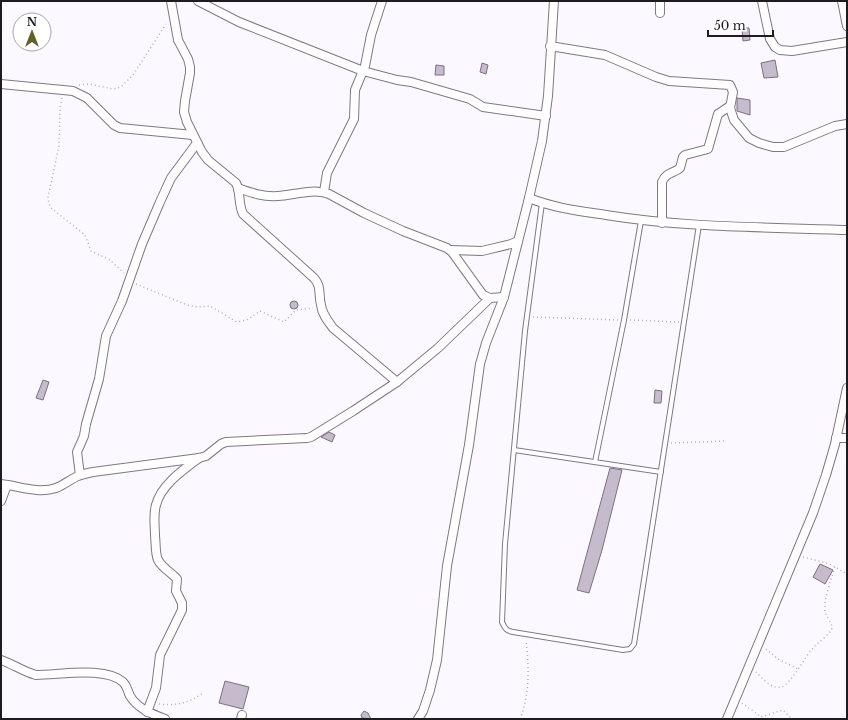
<svg xmlns="http://www.w3.org/2000/svg" width="848" height="720" font-family="'Libre Baskerville',serif">
<style>
.building{fill:#c6bbcc;stroke:#7a7080}
.lines{fill:none;stroke-linecap:round;stroke-linejoin:round}
.service-casing{stroke:#817787;stroke-width:6}
.minor-casing{stroke:#817787;stroke-width:10}
.path{stroke:#b4b0b6;stroke-width:1.5;stroke-dasharray:1 3;stroke-linecap:butt}
.service{stroke:#fff;stroke-width:4}
.minor{stroke:#fff;stroke-width:8}
</style>
<rect width="100%" height="100%" fill="#fcf8ff"/>
<g class="building">
<path d="M742 28H749L750 40 743 41Z"/>
<path d="M775 60 778 77 764 78 761 63Z"/>
<path d="M482 63 488 65 486 74 480 72Z"/>
<path d="M436 65 444 66V75H435Z"/>
<path d="M737 98 750 100V115L737 111Z"/>
<circle cx="294" cy="305" r="4"/>
<path d="M43 380 49 382 43 400 36 398Z"/>
<path d="M655 390 662 391 661 403H654Z"/>
<path d="M329 432 335 435 332 442 321 437Z"/>
<path d="M610 468 622 470 602 550 589 593 577 590Z"/>
<path d="M820 564 833 570 825 584 813 577Z"/>
<path d="M225 681 249 687 243 709 219 703Z"/>
<path d="M364 711 368 713 371 719 362 718 361 715Z"/>
</g>
<g class="lines">
<g class="service-casing">
<g id="service">
<path d="M542 203 525 331 505 544 502 622C505 629 507 631 513 632L623 650 630 649 634 644 699 225"/>
<path d="M514 450 661 472"/>
<path d="M595 462 624 320 641 221"/>
</g>
</g>
<g class="minor-casing">
<g id="minor">
<path d="M171 1 178 40 188 59 190 67V73L185 101 184 112 187 122 202 152 208 160 236 183C241 193 238 204 243 214L314 278C322 287 318 294 321 305 322 314 328 321 333 328L397 382"/>
<path d="M198 1 239 22 363 71 397 80 411 82 470 99 483 107 546 116"/>
<path d="M762 1 770 39 775 47 780 50 792 51 847 42"/>
<path d="M842 1 847 26"/>
<path d="M660 13V1"/>
<path d="M550 46 605 55 656 77 669 81 730 85 733 92 730 108 734 120 749 138 759 143 773 147H784L835 126 847 124"/>
<path d="M1 84 73 91 87 98 114 125 120 128 193 135"/>
<path d="M238 188C252 193 263 197 278 196 294 195 313 188 329 194L364 213 403 231 447 248 452 252 483 295 490 298 504 297"/>
<path d="M324 192 327 173 354 119 355 90 365 66 371 35 382 1"/>
<path d="M529 198C554 208 580 211 606 215 686 228 767 227 847 230"/>
<path d="M662 223V182C666 172 673 174 680 168L683 157 685 155 708 149 718 114 730 106"/>
<path d="M450 250 482 251 511 244 518 241"/>
<path d="M836 438H847"/>
<path d="M80 475 77 452 84 436 86 424 99 379 106 336 122 301 142 244 160 202 171 178 197 143"/>
<path d="M1 484C19 486 39 494 56 488 64 485 71 479 78 476 83 474 88 473 93 472L199 458 206 456 221 444 226 442 307 438 311 437 353 411 397 382 438 348 490 298"/>
<path d="M1 501 7 485"/>
<path d="M1 660C13 664 24 672 36 675 60 675 105 666 123 682 127 686 128 692 130 696 138 709 152 714 165 719"/>
<path d="M147 712 156 688 160 655 182 610V603L176 591 177 579C171 572 163 569 158 560 155 553 156 543 155 536 155 526 153 515 156 505 161 485 183 470 199 458"/>
<path d="M241 719 242 715"/>
<path d="M418 719 423 711 430 690 437 660 447 566 469 445 480 364 486 343 504 297 529 198 542 141 548 96 554 1"/>
<path d="M727 719 813 513 826 475 835 444 847 388"/>
</g>
</g>
<g class="path">
<path d="M79 85 89 84 113 89 121 87 133 75 166 24"/>
<path d="M62 98 60 109 59 146 48 197 49 204 51 208 85 235 91 251 110 260 124 273"/>
<path d="M136 284 187 305 198 307 210 306 237 322 247 320 260 311 284 322 296 310 313 308"/>
<path d="M533 317 619 320"/>
<path d="M630 320 679 322"/>
<path d="M671 443 725 441"/>
<path d="M803 557 830 564 847 574"/>
<path d="M766 649 778 659 798 669"/>
<path d="M756 672C761 677 772 690 781 687 791 685 805 656 813 648 817 643 831 634 832 628 832 622 826 617 825 611 823 602 832 576 835 567"/>
<path d="M742 703 761 717 783 710 792 719"/>
<path d="M159 704C176 706 189 703 203 693"/>
<path d="M520 719C530 694 529 667 526 640"/>
</g>
<use href="#service" class="service"/>
<use href="#minor" class="minor"/>
</g>
<rect width="848" height="720" fill="none" stroke="#1f1b21" stroke-width="4"/>
<g transform="translate(32 32)"><circle r="19" fill="#ffffff" stroke="#a5a4a6"/>
<path d="M0-3L7 15L0 10L-7 15Z" fill="#635e2b"/>
<text y="-6" font-size="11" font-weight="bold" text-anchor="middle" fill="#1f1b21">N</text>
</g>
<path d="M708 30v6h65v-6" fill="none" stroke="#1f1b21" stroke-width="2"/>
<text x="714" y="30" font-size="12" fill="#1f1b21" stroke="#ffffff" stroke-width="3" paint-order="stroke">50 m</text>
</svg>
